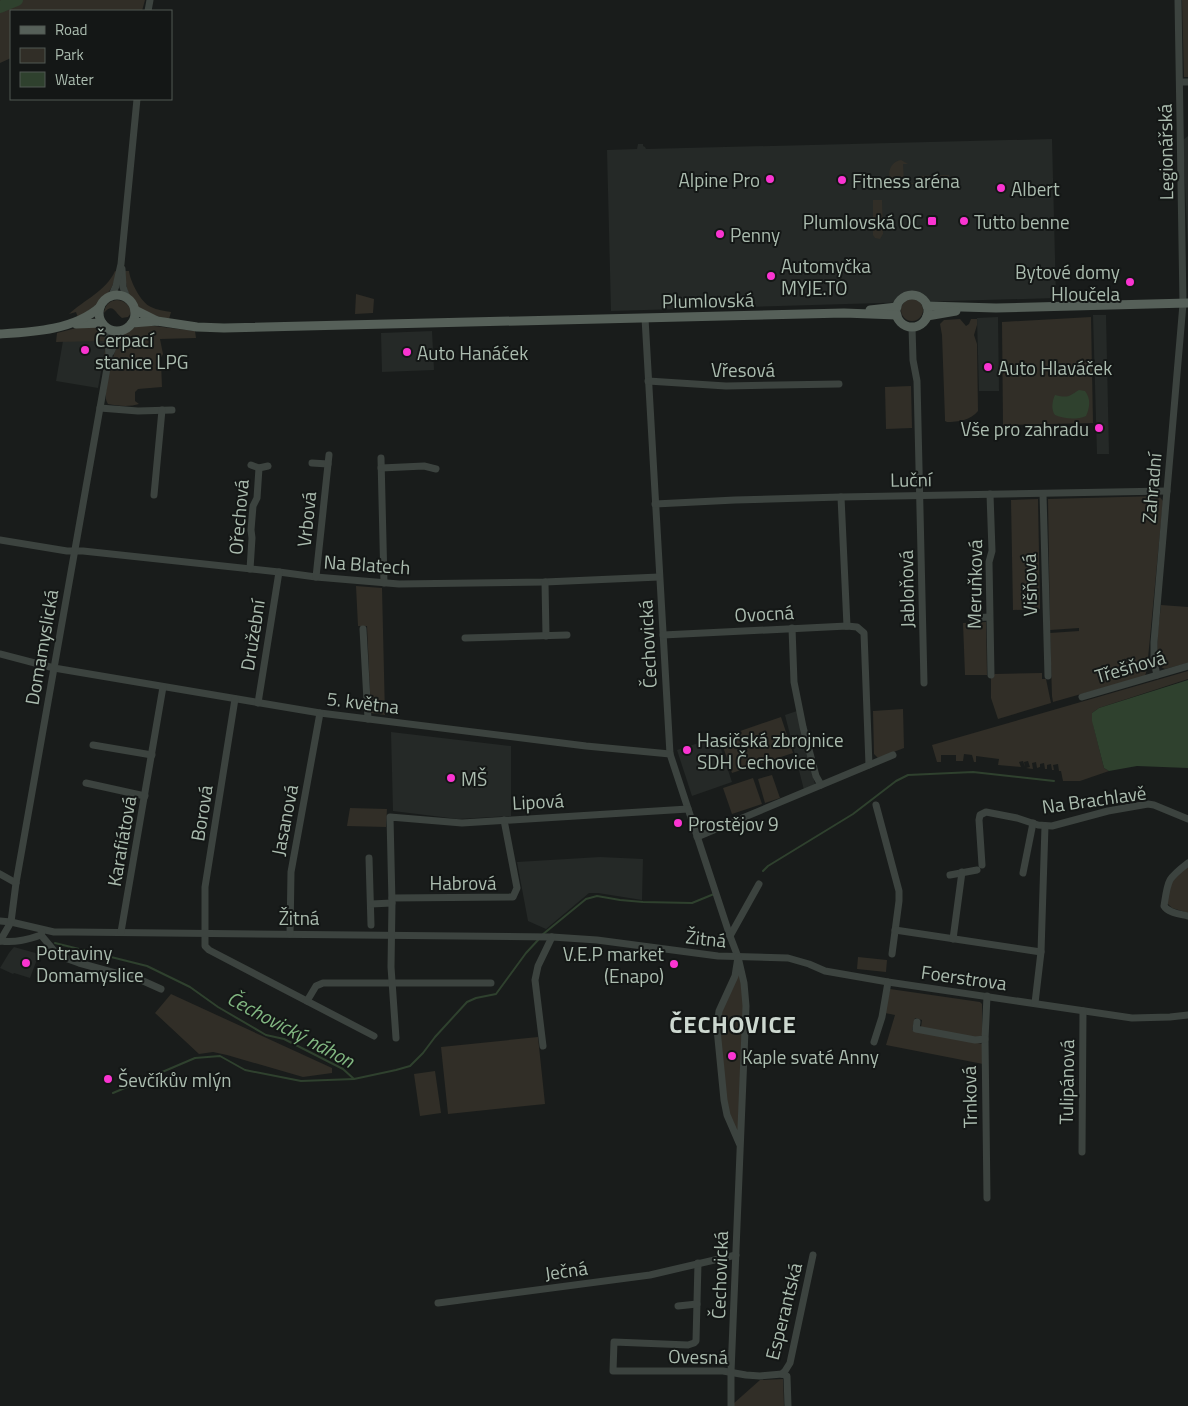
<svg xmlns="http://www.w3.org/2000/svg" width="1188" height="1406" font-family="'Titillium Web',sans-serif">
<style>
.built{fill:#252927}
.green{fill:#312e27}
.water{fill:#2f412e}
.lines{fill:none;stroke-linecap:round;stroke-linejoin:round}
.stream{stroke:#2f412e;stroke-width:2}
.river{stroke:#2f412e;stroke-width:12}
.minor{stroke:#3c433f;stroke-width:7}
.major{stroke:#566059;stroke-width:9}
.poi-dot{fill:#fa34d1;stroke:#141716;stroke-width:2}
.labels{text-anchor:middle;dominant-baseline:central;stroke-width:4;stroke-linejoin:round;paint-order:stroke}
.street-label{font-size:19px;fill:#abbcaf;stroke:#141716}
.poi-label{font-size:19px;fill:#abbcaf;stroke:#141716;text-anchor:start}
.water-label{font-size:20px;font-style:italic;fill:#82b882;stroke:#141716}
.district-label{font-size:24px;font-weight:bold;letter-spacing:1px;fill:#cdd8d0;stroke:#141716}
</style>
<rect width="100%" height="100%" fill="#191c1b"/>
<g class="built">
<path d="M1188 136V250L1183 140Z"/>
<path d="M1052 139 1056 298 611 311 607 150 637 149 638 144H643V146L645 147 646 149Z"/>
<path d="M1093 315H1106L1109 454H1097Z"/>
<path d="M998 317 999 391H979L977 318Z"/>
<path d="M432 331 434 370 382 372 381 333Z"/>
<path d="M63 341H103L106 344 98 388 56 381Z"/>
<path d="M797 711 815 784 804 790 785 715Z"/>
<path d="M391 732 511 746V816L458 819 393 811Z"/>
<path d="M717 737 732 782 692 796 677 750Z"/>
<path d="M600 857 643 859 642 900 598 893H589L546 929 528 921 517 862Z"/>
<path d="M14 947 39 954 30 978 14 973 13 974 0 968 9 953Z"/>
</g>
<g class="green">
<path d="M0 0H145L142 11H11V58L0 63Z"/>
<path d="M1182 0H1188V77H1184Z"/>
<path d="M901 160 908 164H903L904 183H917L918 176 949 175V181L941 183 940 177 919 178 918 184H893C886 176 889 162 901 160Z"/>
<path d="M873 200H882L883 234 880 239 875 238 873 235Z"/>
<path d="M115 271 117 272C111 297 99 303 78 318L76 312 69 314C84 300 106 291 115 271Z"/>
<path d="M125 271H129C130 281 141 303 151 307 157 310 165 311 171 312L169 319C138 313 126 304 125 271Z"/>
<path d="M356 294 374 299 373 313 355 314Z"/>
<circle cx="912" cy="310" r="11"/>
<path d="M117 300C125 301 130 305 131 313L128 317 122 318C115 313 113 302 104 313 105 305 109 301 117 300Z"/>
<path d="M1091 317 1093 423 1003 425 1002 322Z"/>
<path d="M960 319 966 326 969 324 971 319H977V325L974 335 977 344 978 411C971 420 958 422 947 422L945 421V419L942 335 940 324 944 320Z"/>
<path d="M146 325 195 331 196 338 160 339 163 354 159 361 161 362 162 387 138 389 135 392V401L139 404C130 407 118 406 108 404 106 400 106 400 106 397 105 386 115 344 122 336 128 329 136 326 146 325Z"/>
<path d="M84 326C89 327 97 326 101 328 110 333 106 355 104 364H102L106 344 103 341 56 342 57 333Z"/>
<path d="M911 386 912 428 886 429 885 387Z"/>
<path d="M1159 496 1163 501 1147 669 1145 676 1053 702 1052 696 1050 633 1079 631V628L1050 630 1048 499Z"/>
<path d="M1038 499 1040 609 1013 610 1011 500Z"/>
<path d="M356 586 382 588 385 715 371 713 367 626H358Z"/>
<path d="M1161 605 1188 607V663L1165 669 1159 666C1155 645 1159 625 1161 605Z"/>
<path d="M986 622 987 675H965L963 623Z"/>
<path d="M1188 671V679L1099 708 1092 713 1094 728 1104 768 1109 771 1080 781H1063L1061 771H1059L1058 764 1053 765 1054 770H1052L1051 764 1047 765V769H1045L1044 763 1040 764V767L1037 768 1036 762 1032 763 1033 769 1026 768 1030 767 1028 761 1024 762 1025 767 1023 761 1019 762 1021 767 998 765 999 759 976 756V762H974L972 755 964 754 963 761H956V755H941V762H937L932 745Z"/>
<path d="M1042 673V679H1046L1051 703 998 719 991 698V677L995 674Z"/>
<path d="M903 709 904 748 878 758 874 754 873 711Z"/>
<path d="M781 717 793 753 732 773 720 738Z"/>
<path d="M772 775 780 798 765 803 758 779Z"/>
<path d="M753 778 762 804 732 814 723 788Z"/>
<path d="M350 808 387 809 386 827 347 826Z"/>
<path d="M1188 865V913L1172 908 1167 903 1169 887 1178 874Z"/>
<path d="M858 957 887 960 886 972 857 969Z"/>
<path d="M737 975H739L744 983 740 1145 727 1115 718 1020Z"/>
<path d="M890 989 980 1002 982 1004V1035L979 1039 921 1027 922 1020 915 1018 912 1030 983 1044V1064L886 1045 895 1015 885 1013Z"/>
<path d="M171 994 332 1068V1073L303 1077 227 1055 213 1052 199 1054 155 1013Z"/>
<path d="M538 1037 545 1104 448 1114 441 1047Z"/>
<path d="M435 1071 441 1113 420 1116 414 1074Z"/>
<path d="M783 1379 784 1406H733V1404L760 1380Z"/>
</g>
<g class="water">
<path d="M1079 390 1085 391C1091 399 1090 407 1086 416 1077 420 1064 419 1055 415 1051 410 1052 401 1055 395 1068 398 1068 397 1079 390Z"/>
<path d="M1188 680V768L1137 766 1109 771 1104 768 1092 721V713L1099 708Z"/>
</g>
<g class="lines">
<g class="stream">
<path d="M763 871 768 866 853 814 896 781 908 775 973 772 1054 781"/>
<path d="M542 935 586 899 597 896 620 900 643 902 692 903 714 894"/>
<path d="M55 943 147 966 190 987 218 1007 266 1035 284 1039 343 1069 354 1079 396 1070 410 1066 423 1053 435 1037 467 1002 476 998 496 994 526 953 539 939"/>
<path d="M113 1093 195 1058 220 1056 245 1070 301 1081 354 1079"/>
</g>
<path class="river" d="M0 7 17 0"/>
<g class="minor">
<path d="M148 11 150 0"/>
<path d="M1180 82H1188"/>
<path d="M122 269 123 287 127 298"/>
<path d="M111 297 116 286 121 264 137 99"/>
<path d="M645 318 670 754 730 936 738 957"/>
<path d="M912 327 913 360 917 381 924 683"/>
<path d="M111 352 117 338 123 330"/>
<path d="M648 381 726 386 839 384"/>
<path d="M100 408 138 411 172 410"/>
<path d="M381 458 384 583"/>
<path d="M312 463 328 464"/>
<path d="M251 465 259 468"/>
<path d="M381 468 424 466 436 469"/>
<path d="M990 494 992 551 989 562 991 675"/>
<path d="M1043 494 1048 676"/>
<path d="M154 495 162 410"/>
<path d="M841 497 847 626"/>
<path d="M655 504 735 500 841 497 1167 491"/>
<path d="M0 540 67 551H83L279 572 316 577 399 584 545 582 659 577"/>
<path d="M250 569 252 538 251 530 253 506 257 498 259 468 268 466"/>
<path d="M316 577 329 455"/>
<path d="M545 582 546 636"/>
<path d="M972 618 989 617"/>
<path d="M792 628 794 682 803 727 816 776 821 785"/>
<path d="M363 629 368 719"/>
<path d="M663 635 847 626 857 627 864 633 869 765"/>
<path d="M465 638 567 635"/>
<path d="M0 654 54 668 320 713 586 746 670 754"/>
<path d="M1157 675 1154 662V642L1183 304 1178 0"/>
<path d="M1082 697 1188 666"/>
<path d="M235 699 205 887V946L209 950 374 1036"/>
<path d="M258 703 279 572"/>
<path d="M93 745 152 755"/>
<path d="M86 783 145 796"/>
<path d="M876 805 899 891V901L892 954"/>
<path d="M697 837 893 755"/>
<path d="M369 858 371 925"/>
<path d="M1188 863C1167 879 1168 880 1164 906 1168 913 1180 914 1188 916"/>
<path d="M982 865 979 820 980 815 986 812 1017 818 1038 825 1052 826 1108 811 1148 804 1154 805 1188 819"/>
<path d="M1023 873 1033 823"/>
<path d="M0 874 16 883"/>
<path d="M950 875 977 870"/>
<path d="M392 898 513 897 517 888 504 820"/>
<path d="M371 904 392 903"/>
<path d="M0 921 11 922 54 932H72L552 937 597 940 718 956 788 958 809 964 825 971 888 982 1132 1018 1170 1017 1188 1015"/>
<path d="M895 930 1041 952"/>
<path d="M121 932 163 687"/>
<path d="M290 934 291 872 320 713"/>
<path d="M41 935 56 953 68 959 79 963 141 980 161 989"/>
<path d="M730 936 759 884"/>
<path d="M953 939 962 872"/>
<path d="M0 941 11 922 16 883 109 357 108 329"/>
<path d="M0 941C15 943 27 940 41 935L42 932"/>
<path d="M987 996 985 1039 987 1198"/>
<path d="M307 1001 316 986 323 983H491"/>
<path d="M1035 1003 1041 952 1045 826"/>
<path d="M917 1022 916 1029 975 1040 985 1039"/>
<path d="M396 1038 391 967 392 903 390 817 462 823 688 809"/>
<path d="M874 1042 882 1017 888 982"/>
<path d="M543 1046 535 980 538 966 552 937"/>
<path d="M1082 1152 1083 1011"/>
<path d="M698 1263 696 1341 694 1343 688 1345 614 1342 613 1371H723L746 1375 760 1376 782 1374 787 1376 788 1406"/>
<path d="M438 1303 650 1275 736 1255"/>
<path d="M678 1306 697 1304"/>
<path d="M782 1374 785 1371 790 1363 813 1255"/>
<path d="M731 1406V1372L746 1006 744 983 738 957 735 976 719 1011 717 1029 724 1100 727 1115 740 1145"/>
</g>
<g class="major">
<circle cx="117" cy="313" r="18"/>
<circle cx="912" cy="311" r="16"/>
<path d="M927 306 996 308 1188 303"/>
<path d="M135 310 157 321"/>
<path d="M870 310 897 307"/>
<path d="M927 316 956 311"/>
<path d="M132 323 157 321 197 327 224 328 844 313 897 315"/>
<path d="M76 324 102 323"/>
<path d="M0 334C33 332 74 330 100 307"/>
</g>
</g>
<g class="poi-dot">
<circle cx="770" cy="179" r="5"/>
<circle cx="842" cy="180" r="5"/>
<circle cx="1001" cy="188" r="5"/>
<rect x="927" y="216" width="10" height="10" rx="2.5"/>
<circle cx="964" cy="221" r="5"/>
<circle cx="720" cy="234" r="5"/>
<circle cx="771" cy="276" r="5"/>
<circle cx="1130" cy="282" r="5"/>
<circle cx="85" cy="350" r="5"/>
<circle cx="407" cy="352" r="5"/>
<circle cx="988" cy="367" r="5"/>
<circle cx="1099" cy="428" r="5"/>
<circle cx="687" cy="750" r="5"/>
<circle cx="451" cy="778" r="5"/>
<circle cx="678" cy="823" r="5"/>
<circle cx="26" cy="963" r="5"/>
<circle cx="674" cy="964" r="5"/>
<circle cx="732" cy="1056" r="5"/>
<circle cx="108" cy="1079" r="5"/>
</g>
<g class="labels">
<g class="street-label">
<text transform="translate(1165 152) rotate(-91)">Legionářská</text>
<text transform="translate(708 300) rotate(-1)">Plumlovská</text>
<text x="743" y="369">Vřesová</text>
<text transform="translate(911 479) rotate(-1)">Luční</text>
<text transform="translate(1151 488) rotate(-85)">Zahradní</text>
<text transform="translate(238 517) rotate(-85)">Ořechová</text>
<text transform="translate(306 519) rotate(-84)">Vrbová</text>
<text transform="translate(367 564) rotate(4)">Na Blatech</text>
<text transform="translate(974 584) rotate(-89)">Meruňková</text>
<text transform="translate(1029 585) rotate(-91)">Višňová</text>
<text transform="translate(906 589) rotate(-91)">Jabloňová</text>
<text transform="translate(764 613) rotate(-3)">Ovocná</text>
<text transform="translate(252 635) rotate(-81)">Družební</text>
<text transform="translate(647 644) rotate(-93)">Čechovická</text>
<text transform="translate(41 647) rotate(-80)">Domamyslická</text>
<text transform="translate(1130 666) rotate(-16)">Třešňová</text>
<text transform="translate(363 702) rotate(7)">5. května</text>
<text transform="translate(1094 799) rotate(-8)">Na Brachlavě</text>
<text transform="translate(538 801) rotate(-3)">Lipová</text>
<text transform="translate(201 813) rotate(-81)">Borová</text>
<text transform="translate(284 820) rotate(-79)">Jasanová</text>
<text transform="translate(121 841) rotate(-80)">Karafiátová</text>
<text x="463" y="882">Habrová</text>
<text x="299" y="917">Žitná</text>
<text transform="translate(706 938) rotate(6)">Žitná</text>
<text transform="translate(964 977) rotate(8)">Foerstrova</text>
<text transform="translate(1066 1082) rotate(-89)">Tulipánová</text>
<text transform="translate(969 1097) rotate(-91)">Trnková</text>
<text transform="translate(566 1270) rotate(-8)">Ječná</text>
<text transform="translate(719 1275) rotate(-88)">Čechovická</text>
<text transform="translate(783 1311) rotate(-76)">Esperantská</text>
<text transform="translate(698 1356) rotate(1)">Ovesná</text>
</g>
<g class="poi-label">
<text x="760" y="179" text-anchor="end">Alpine Pro</text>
<text x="852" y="180">Fitness aréna</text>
<text x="1011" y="188">Albert</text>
<text x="922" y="221" text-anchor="end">Plumlovská OC</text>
<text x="974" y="221">Tutto benne</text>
<text x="730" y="234">Penny</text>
<text x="781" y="265">Automyčka<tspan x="781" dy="22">MYJE.TO</tspan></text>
<text x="1120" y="271" text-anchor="end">Bytové domy<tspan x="1120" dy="22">Hloučela</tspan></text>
<text x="95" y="339">Čerpací<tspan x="95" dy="22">stanice LPG</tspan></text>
<text x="417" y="352">Auto Hanáček</text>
<text x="998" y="367">Auto Hlaváček</text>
<text x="1089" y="428" text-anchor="end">Vše pro zahradu</text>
<text x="697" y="739">Hasičská zbrojnice<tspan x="697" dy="22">SDH Čechovice</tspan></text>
<text x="461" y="778">MŠ</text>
<text x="688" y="823">Prostějov 9</text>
<text x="36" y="952">Potraviny<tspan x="36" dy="22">Domamyslice</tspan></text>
<text x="664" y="953" text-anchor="end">V.E.P market<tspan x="664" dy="22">(Enapo)</tspan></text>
<text x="742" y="1056">Kaple svaté Anny</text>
<text x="118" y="1079">Ševčíkův mlýn</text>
</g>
<g class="water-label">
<text transform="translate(291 1029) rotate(28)">Čechovický náhon</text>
</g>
<g class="district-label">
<text x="733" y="1024">ČECHOVICE</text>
</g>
</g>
<rect x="10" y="10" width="162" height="90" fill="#141716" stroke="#505953"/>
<rect x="20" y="26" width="25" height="8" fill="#566059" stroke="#505953"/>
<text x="55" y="35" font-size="15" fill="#abbcaf">Road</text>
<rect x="20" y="48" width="25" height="15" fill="#312e27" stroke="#505953"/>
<text x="55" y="60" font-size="15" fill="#abbcaf">Park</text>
<rect x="20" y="72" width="25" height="15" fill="#2f412e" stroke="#505953"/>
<text x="55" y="85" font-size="15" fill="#abbcaf">Water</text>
</svg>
